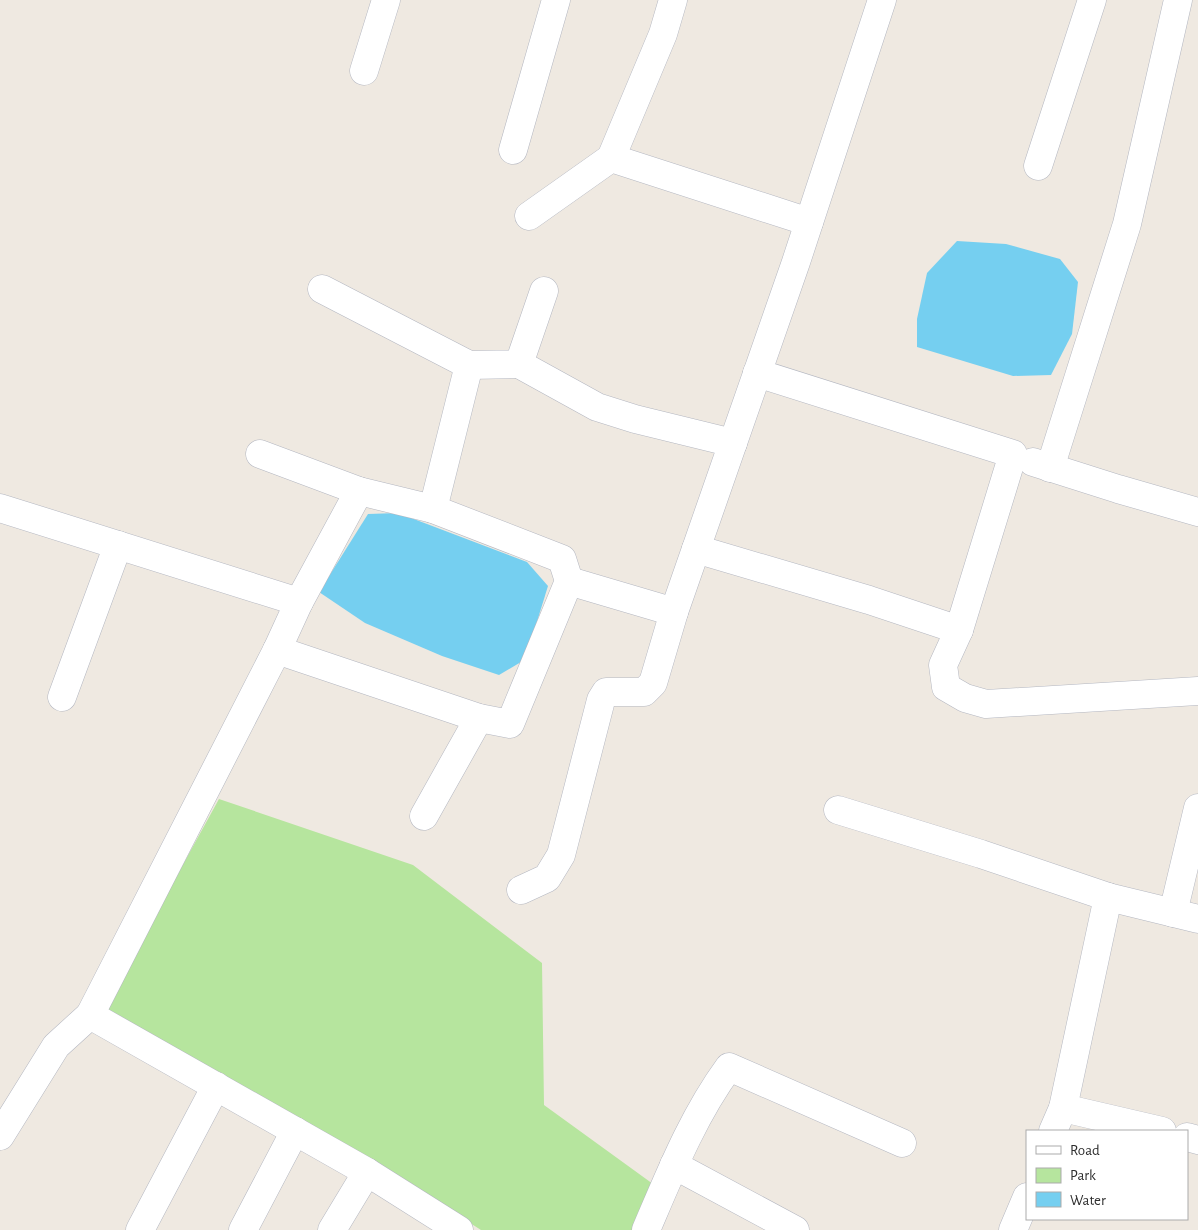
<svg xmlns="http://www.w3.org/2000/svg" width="1198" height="1230" font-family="'Alegreya Sans',sans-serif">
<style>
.green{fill:#b6e59e}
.water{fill:#75cff0}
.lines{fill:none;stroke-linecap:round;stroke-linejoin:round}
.minor-casing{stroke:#b4b7c1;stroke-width:29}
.minor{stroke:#fff;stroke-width:28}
</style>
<rect width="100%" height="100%" fill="#efe9e1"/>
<path class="green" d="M219 799 413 865 542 963 544 1105 653 1184 636 1230H481L420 1191 103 1010Z"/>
<g class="water">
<path d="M957 241 1006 244 1060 259 1078 282 1072 334 1051 375 1013 376 917 347V319L927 273Z"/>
<path d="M398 513 527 562 548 586 531 641 521 662 499 675 442 656 365 623 319 592 368 514Z"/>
</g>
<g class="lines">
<g class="minor-casing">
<g id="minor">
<path d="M364 71 386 0"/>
<path d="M513 150 556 0"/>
<path d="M611 158 663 34 673 0"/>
<path d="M1038 166 1092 0"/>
<path d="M529 216 611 158 809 222"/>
<path d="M322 289 469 365 519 364 544 291"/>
<path d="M519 364 597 407 635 419 733 443"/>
<path d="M757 373 1013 454 959 630 943 665 946 687 965 698 986 704 1198 691"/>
<path d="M260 454 359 491 433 509 562 559 569 581 510 724 479 718 277 650"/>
<path d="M1033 462 1118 489 1198 512"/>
<path d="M1050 468 1127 224 1178 0"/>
<path d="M359 491 299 602 277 650 90 1015 367 1172 459 1230"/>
<path d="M0 508 299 602"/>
<path d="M433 509 469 365"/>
<path d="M696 549 869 600 959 630"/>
<path d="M569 581 674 612 796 262 882 0"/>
<path d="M62 697 118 545"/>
<path d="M838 810 981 854 1108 897 1198 919"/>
<path d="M424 816 479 718"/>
<path d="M521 890 547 878 561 855 601 700 606 692H644L653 683 674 612"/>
<path d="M1173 913 1198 808"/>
<path d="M1063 1108 1162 1131"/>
<path d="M1053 1131 1063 1108 1108 897"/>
<path d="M0 1136 56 1046 90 1015"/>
<path d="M1187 1137 1198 1140"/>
<path d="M674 1165 795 1230"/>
<path d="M140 1230 216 1086"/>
<path d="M243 1230 295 1131"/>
<path d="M332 1230 367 1172"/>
<path d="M646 1230C670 1174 693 1116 729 1067L902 1143"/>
<path d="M1013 1230 1027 1197"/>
</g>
</g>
<use href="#minor" class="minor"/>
</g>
<rect x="1026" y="1130" width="162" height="90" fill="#ffffff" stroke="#ababab"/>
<rect x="1036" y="1146" width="25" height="8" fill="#ffffff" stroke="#ababab"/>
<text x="1070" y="1155" font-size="15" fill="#2e2e2e">Road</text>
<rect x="1036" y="1168" width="25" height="15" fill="#b6e59e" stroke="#ababab"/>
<text x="1070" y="1180" font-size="15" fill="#2e2e2e">Park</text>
<rect x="1036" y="1192" width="25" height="15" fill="#75cff0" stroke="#ababab"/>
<text x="1070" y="1205" font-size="15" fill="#2e2e2e">Water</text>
</svg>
